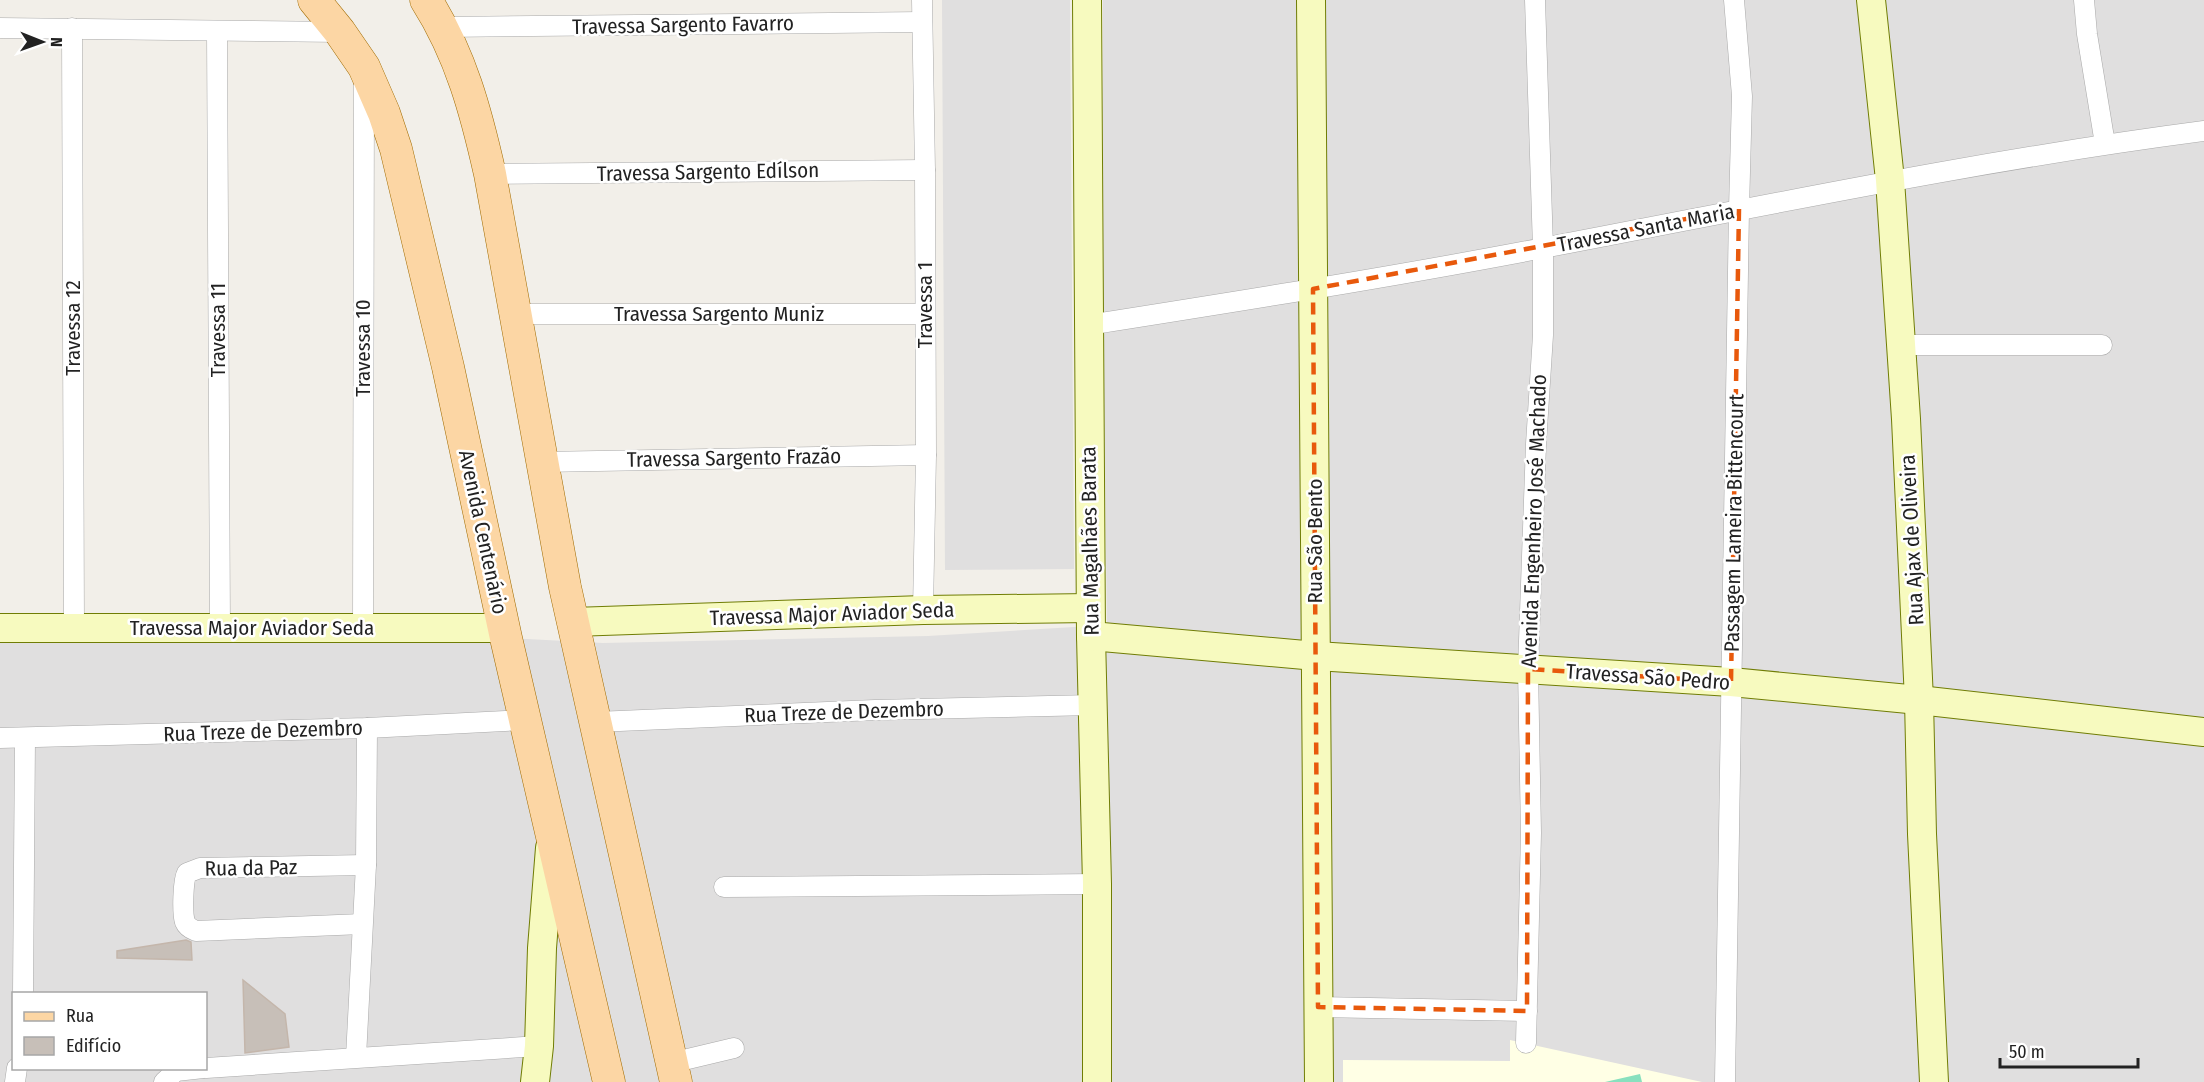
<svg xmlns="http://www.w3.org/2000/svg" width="2204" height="1082" font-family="'Fira Sans Condensed',sans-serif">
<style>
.residential{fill:#e0dfdf;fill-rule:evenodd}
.education{fill:#ffffe5}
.pitch{fill:#88e0be}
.building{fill:#c7bfb8;stroke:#c4b6ab;stroke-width:1.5}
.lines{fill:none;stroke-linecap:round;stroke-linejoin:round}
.street-casing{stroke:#a9a9a9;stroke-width:21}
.secondary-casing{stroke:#707d05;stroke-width:30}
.primary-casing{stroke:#a06b00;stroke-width:33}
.street{stroke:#fff;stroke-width:20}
.secondary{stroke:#f7fabf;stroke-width:28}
.primary{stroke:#fcd6a4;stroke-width:32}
.marked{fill:none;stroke:#e8590c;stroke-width:4.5;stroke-dasharray:12 8;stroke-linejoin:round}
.labels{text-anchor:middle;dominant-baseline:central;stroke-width:5;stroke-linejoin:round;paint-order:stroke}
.street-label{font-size:21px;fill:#222;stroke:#fff}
</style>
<rect width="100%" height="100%" fill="#f2efe9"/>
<g class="residential">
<path d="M942 0H1070L1074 569 945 570Z"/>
<path d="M1103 0H2204V1082H0V638H506L603 643 928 636 1107 625 1103 313ZM14 994H206V1068H14Z"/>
</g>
<path class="education" d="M1510 1040 1702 1082H1343V1060L1510 1061Z"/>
<path class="pitch" d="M1640 1074 1642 1082H1605Z"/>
<g class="building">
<path d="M186 940 191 942 192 960 117 958V951Z"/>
<path d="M243 980 285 1014 289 1047 245 1053Z"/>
</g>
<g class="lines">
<g class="street-casing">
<g id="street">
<path d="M922 0 925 170 926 455 923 610"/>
<path d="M2084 0 2087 34 2105 144"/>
<path d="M443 27 922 22"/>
<path d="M0 28 340 32"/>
<path d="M72 28 74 628"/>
<path d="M217 31 220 628"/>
<path d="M490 174 925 170"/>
<path d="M514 314H925"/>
<path d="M1088 325C1240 301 1392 277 1543 248 1764 206 1981 160 2204 131"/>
<path d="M1901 345H2102"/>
<path d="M542 462 926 455"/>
<path d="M363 628 364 79"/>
<path d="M596 722 875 710 1093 705"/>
<path d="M0 738 367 728 525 720"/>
<path d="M724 887 1097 884"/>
<path d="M362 924 196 931C191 929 187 927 185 922 182 913 183 880 187 873L200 868 366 865"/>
<path d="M23 994 25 738"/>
<path d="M1318 1007 1527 1011"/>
<path d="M1526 1043 1531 833 1528 669 1536 444 1543 335V248L1535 0"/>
<path d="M356 1057 366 865 367 728"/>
<path d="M671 1063 734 1048"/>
<path d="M206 1068 539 1046"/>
<path d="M15 1082 17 1068"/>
<path d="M164 1082 176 1071 203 1068"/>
<path d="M1725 1082 1739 209 1742 96 1734 0"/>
</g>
</g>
<g class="secondary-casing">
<g id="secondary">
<path d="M1087 0 1091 636 1097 884V1082"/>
<path d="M1311 0 1319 1082"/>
<path d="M1871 0 1890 180 1906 419 1919 700 1922 834 1934 1082"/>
<path d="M573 622 923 610 1090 608"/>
<path d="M0 628H504"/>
<path d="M1091 636 1316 656 1731 682 1919 700 2204 732"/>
<path d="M535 1082 539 1046 542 948 550 848"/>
</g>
</g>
<g class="primary-casing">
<g id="primary">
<path d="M314 0 340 32 364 67 384 113 396 149 448 367 506 638 609 1082"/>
<path d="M426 0C461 55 476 112 490 174L565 587 676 1082"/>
</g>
</g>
<use href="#street" class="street"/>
<use href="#secondary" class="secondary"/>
<use href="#primary" class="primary"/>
</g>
<path class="marked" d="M1739 209 1731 682 1528 669 1527 1011 1318 1007 1313 289Z"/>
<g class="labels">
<g class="street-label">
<text transform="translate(683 25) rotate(-1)">Travessa Sargento Favarro</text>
<text transform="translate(708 172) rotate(-1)">Travessa Sargento Edílson</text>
<text transform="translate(1646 228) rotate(-11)">Travessa Santa Maria</text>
<text transform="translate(925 305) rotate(-90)">Travessa 1</text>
<text x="719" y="314">Travessa Sargento Muniz</text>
<text transform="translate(73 328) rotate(-90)">Travessa 12</text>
<text transform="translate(218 330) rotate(-90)">Travessa 11</text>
<text transform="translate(363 348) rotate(-90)">Travessa 10</text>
<text transform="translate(734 458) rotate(-1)">Travessa Sargento Frazão</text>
<text transform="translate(1534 521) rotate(-88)">Avenida Engenheiro José Machado</text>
<text transform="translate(1734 523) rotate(-89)">Passagem Lameira Bittencourt</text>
<text transform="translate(483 532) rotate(78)">Avenida Centenário</text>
<text transform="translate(1912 540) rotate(-93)">Rua Ajax de Oliveira</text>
<text transform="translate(1090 541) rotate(-91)">Rua Magalhães Barata</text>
<text transform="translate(1315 541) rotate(-90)">Rua São Bento</text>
<text transform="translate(832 614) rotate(-2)">Travessa Major Aviador Seda</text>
<text x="252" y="628">Travessa Major Aviador Seda</text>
<text transform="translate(1648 677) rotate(4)">Travessa São Pedro</text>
<text transform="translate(844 712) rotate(-2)">Rua Treze de Dezembro</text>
<text transform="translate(263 731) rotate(-2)">Rua Treze de Dezembro</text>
<text transform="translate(251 868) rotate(-1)">Rua da Paz</text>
</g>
</g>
<rect x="12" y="992" width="195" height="78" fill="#ffffff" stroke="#a7a7a7" stroke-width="1.5"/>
<rect x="24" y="1012" width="30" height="9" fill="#fcd6a4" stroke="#a7a7a7" stroke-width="1.5"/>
<text x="66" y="1022" font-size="18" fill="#222222">Rua</text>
<rect x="24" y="1037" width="30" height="18" fill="#c7bfb8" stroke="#a7a7a7" stroke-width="1.5"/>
<text x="66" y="1052" font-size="18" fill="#222222">Edifício</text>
<g transform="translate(42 42) rotate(91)" stroke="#ffffff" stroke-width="4.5" paint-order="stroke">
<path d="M0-4.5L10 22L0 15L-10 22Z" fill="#222222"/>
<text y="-9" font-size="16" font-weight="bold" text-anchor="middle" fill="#222222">N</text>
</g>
<path d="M2000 1058v9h138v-9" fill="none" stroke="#222222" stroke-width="3"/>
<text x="2009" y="1058" font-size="18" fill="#222222" stroke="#ffffff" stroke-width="4.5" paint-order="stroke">50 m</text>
</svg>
